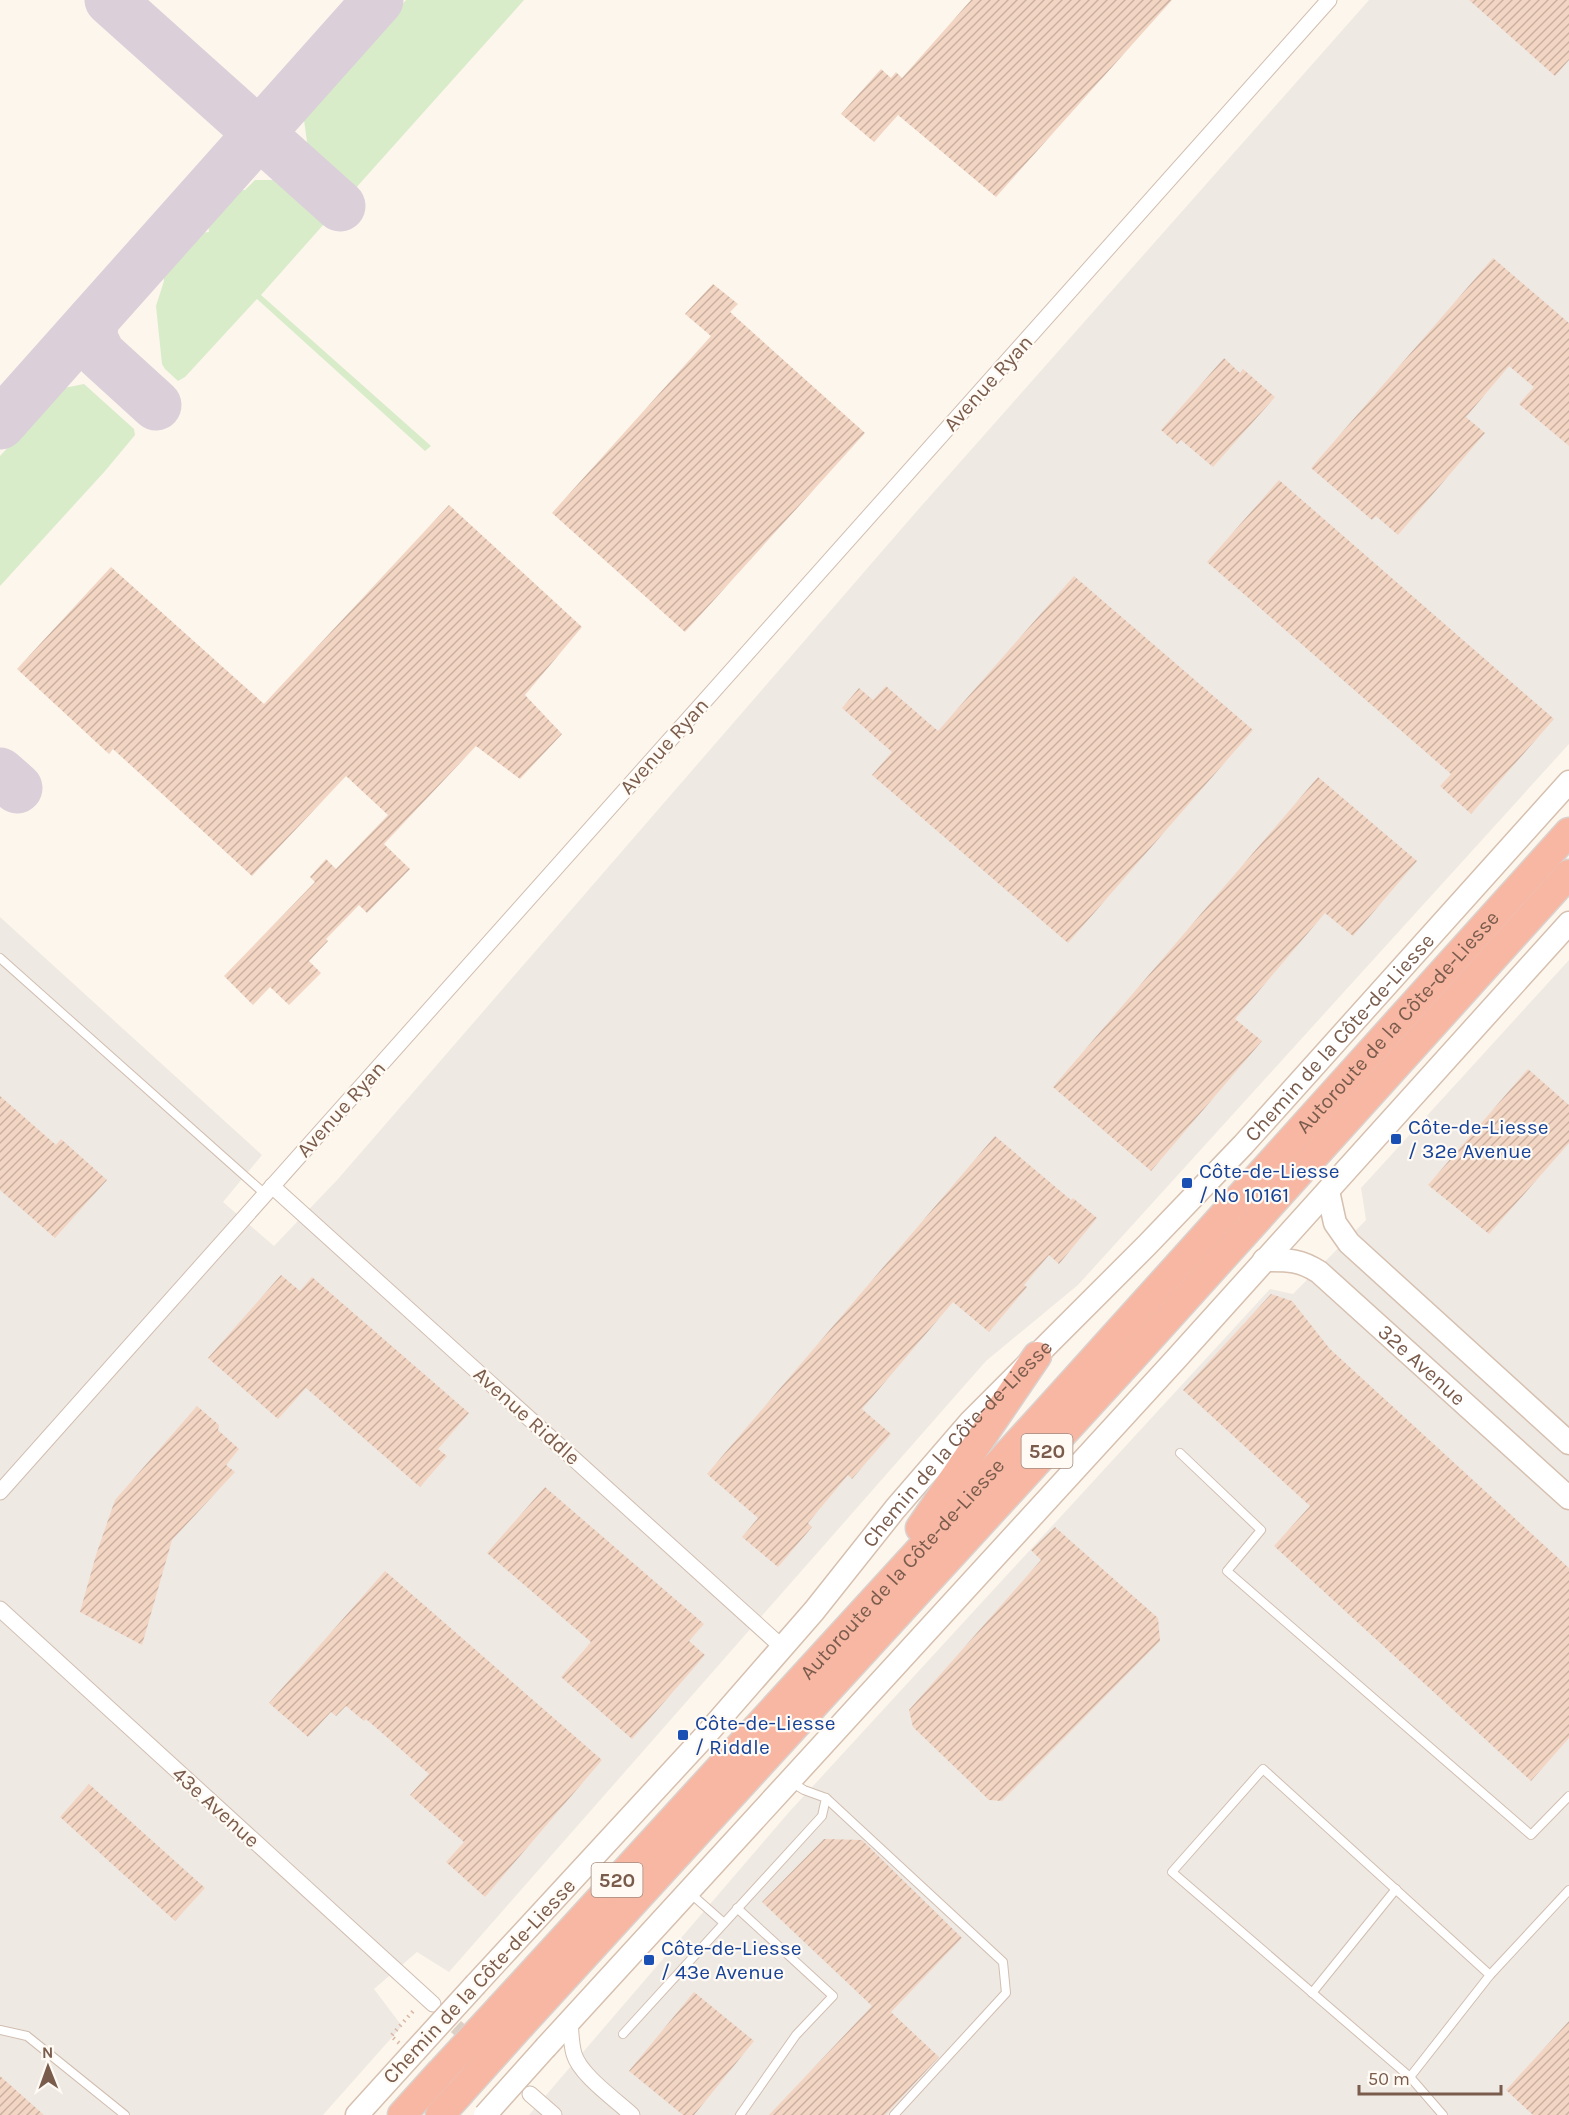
<svg xmlns="http://www.w3.org/2000/svg" width="1569" height="2115" font-family="Karla,sans-serif">
<style>
.industrial{fill:#efe9e4}
.grass{fill:#d8ecc9}
.lines{fill:none;stroke-linecap:round;stroke-linejoin:round}
.taxiway{stroke:#dbcfda;stroke-width:51}
.building{fill:url(#building-hatch)}
.street-tunnel{stroke:#dcd0c4;stroke-width:15;stroke-dasharray:15 8;stroke-linecap:butt}
.lane-casing{stroke:#d1beb0;stroke-width:10}
.street-casing{stroke:#d1beb0;stroke-width:17}
.secondary-casing{stroke:#d6c0b0;stroke-width:25}
.highway-casing{stroke:#dad1cd;stroke-width:31}
.path{stroke:#d9b8a5;stroke-width:4;stroke-dasharray:1.5 4.5;stroke-linecap:butt}
.lane{stroke:#fff;stroke-width:8}
.street{stroke:#fff;stroke-width:15}
.secondary{stroke:#fff;stroke-width:22}
.highway{stroke:#f7b7a3;stroke-width:28}
.secondary-bridge-casing{stroke:#d6c0b0;stroke-width:25;stroke-linecap:butt}
.highway-bridge-casing{stroke:#dad1cd;stroke-width:31;stroke-linecap:butt}
.secondary-bridge{stroke:#fff;stroke-width:22}
.highway-bridge{stroke:#f7b7a3;stroke-width:28}
.transit-dot{fill:#1a4fb4;stroke:#fffaf3;stroke-width:2}
.labels{text-anchor:middle;dominant-baseline:central;stroke-width:4.5;stroke-linejoin:round;paint-order:stroke}
.shield{fill:#fffaf3;stroke:#a28b7f;stroke-width:1.5}
.shield-label{font-size:20px;font-weight:bold;fill:#7a5c4d}
.street-label{font-size:21px;fill:#7a5c4d;stroke:#fffaf3}
.transit-label{font-size:21px;fill:#164399;stroke:#fffaf3;text-anchor:start}
</style>
<defs>
<pattern id="building-hatch" width="6" height="6" patternUnits="userSpaceOnUse" patternTransform="scale(1.5)"><rect width="6" height="6" fill="#f3d5c3"/><path d="M-1 1l2-2M0 6l6-6M5 7l2-2" fill="none" stroke="#cab0a1"/></pattern>
</defs>
<rect width="100%" height="100%" fill="#fdf6ec"/>
<g class="industrial">
<path d="M1369 0H1569V744L1078 1285 986 1361 449 1972 417 1952 374 1989 402 2026 323 2115H0V917L262 1155 223 1202 274 1246 338 1179 916 512Z"/>
<path d="M1569 960V2115H529L790 1811 1270 1289 1293 1294 1366 1220 1361 1188Z"/>
</g>
<g class="grass">
<path d="M406 0H524L354 190 308 149 304 120 311 113V107L342 73 353 66 351 62Z"/>
<path d="M255 180H279L322 219 324 224 261 295 431 446 425 451 257 299 185 377 178 381 165 369 162 364 156 306 164 281 163 274 199 233 209 232 208 223 237 190H245Z"/>
<path d="M84 384 134 429 135 435 105 471 0 586V456L13 442H16L25 433 24 429 59 389Z"/>
</g>
<g class="lines">
<g class="taxiway">
<path d="M110 0 340 206"/>
<path d="M93 320 92 338 100 354 156 405"/>
<path d="M0 424 378 0"/>
<path d="M0 773 17 788"/>
</g>
</g>
<g class="building">
<path d="M971 0H1172L996 197 898 115 874 142 841 114 881 69 891 78 896 72 902 78Z"/>
<path d="M1469 0H1569V60L1555 76Z"/>
<path d="M1493 258 1569 323V446L1519 404 1534 387 1509 366 1466 417 1485 433 1398 535 1376 516 1372 520 1311 468Z"/>
<path d="M713 284 738 304 730 312 865 433 685 632 552 513 711 336 685 314Z"/>
<path d="M1224 358 1240 373 1243 369 1275 397 1213 467 1181 440 1177 444 1161 430Z"/>
<path d="M1279 480 1554 719 1471 814 1440 786 1451 774 1207 562Z"/>
<path d="M449 505 582 627 525 695 562 734 520 779 476 746 384 844 410 869 367 913 359 905 326 939 328 941 309 961 321 973 289 1005 270 987 253 1005 224 976 315 882 310 877 326 859 336 869 388 815 346 776 252 876 113 749 109 754 17 669 111 567 264 704Z"/>
<path d="M1074 576 1253 730 1068 943 872 775 892 752 842 708 859 688 873 700 886 686 938 731Z"/>
<path d="M1318 777 1417 861 1353 936 1325 913 1235 1019 1262 1041 1151 1171 1053 1087Z"/>
<path d="M1528 1069 1569 1105V1143L1489 1234 1428 1185Z"/>
<path d="M0 1096 56 1145 61 1139 107 1180 55 1238 0 1190Z"/>
<path d="M995 1136 1071 1200 1073 1198 1097 1218 1059 1264 1049 1255 1024 1285 1027 1287 989 1332 953 1302 862 1409 891 1434 852 1479 848 1475 808 1523 812 1527 778 1567 742 1537 758 1518 707 1474Z"/>
<path d="M281 1275 300 1291 312 1277 469 1413 438 1449 447 1456 420 1487 306 1388 278 1419 208 1358Z"/>
<path d="M1271 1294 1292 1301 1330 1349 1569 1568V1738L1531 1781 1274 1546 1310 1506 1183 1390Z"/>
<path d="M197 1406 219 1425 218 1430 239 1449 226 1465 235 1472 172 1540 142 1645 80 1612 96 1555 115 1500Z"/>
<path d="M545 1487 704 1624 689 1641 705 1655 632 1739 561 1677 591 1642 487 1553Z"/>
<path d="M1055 1527 1158 1618 1160 1641 1002 1801 989 1800 913 1727 909 1710 1041 1560 1031 1550Z"/>
<path d="M385 1571 602 1760 485 1897 446 1862 464 1842 410 1795 429 1774 366 1719 364 1721 346 1706 336 1716 331 1712 308 1737 269 1703Z"/>
<path d="M89 1784 205 1888 175 1921 60 1817Z"/>
<path d="M824 1839 862 1840 962 1938 891 2012 939 2057 885 2115H769L872 2006 762 1902Z"/>
<path d="M694 1992 754 2041 694 2115H683L629 2071Z"/>
<path d="M1569 2021V2115H1533L1506 2090Z"/>
<path d="M0 2076 44 2115H0Z"/>
</g>
<g class="lines">
<path class="street-tunnel" d="M439 2011 521 2086"/>
<g class="lane-casing">
<g id="lane">
<path d="M0 958 265 1194"/>
<path d="M1180 1453 1261 1530 1227 1571 1531 1835 1569 1796"/>
<path d="M826 1798 1003 1962 1006 1993 894 2115"/>
<path d="M690 1893 724 1923"/>
<path d="M737 1908 833 1996 796 2035 740 2115"/>
<path d="M1312 1993 1396 1889"/>
<path d="M0 2030 27 2036 125 2115"/>
<path d="M623 2034 822 1816 826 1798 804 1790 791 1782"/>
<path d="M1410 2077 1172 1872 1263 1769 1490 1975"/>
<path d="M1443 2115 1410 2077 1490 1975 1569 1890"/>
</g>
</g>
<g class="street-casing">
<g id="street">
<path d="M272 1186 782 1647"/>
<path d="M0 1492 1329 0"/>
<path d="M0 1609 433 2004"/>
<path d="M570 2021C571 2032 571 2044 574 2054 580 2075 616 2100 632 2115"/>
<path d="M530 2094 554 2115"/>
</g>
</g>
<g class="secondary-casing">
<g id="secondary">
<path d="M1328 1191 1335 1223 1349 1243 1569 1443"/>
<path id="s1" d="M1264 1260C1287 1260 1299 1259 1319 1272L1569 1498"/>
<path id="s2" d="M476 1984 705 1736 814 1611 895 1509 971 1421 1147 1245 1243 1145 1569 782"/>
<path d="M546 2047 1176 1359 1569 923"/>
<path d="M357 2115 415 2051"/>
</g>
</g>
<g class="highway-casing">
<g id="highway">
<path d="M920 1528 1037 1356"/>
<path id="s3" d="M501 2007 1045 1413 1569 832"/>
<path d="M521 2025 1133 1357 1569 874"/>
<path d="M402 2115 439 2074"/>
<path d="M440 2115 460 2093"/>
</g>
</g>
<path class="path" d="M399 2043 391 2036 415 2009"/>
<use href="#lane" class="lane"/>
<use href="#street" class="street"/>
<use href="#secondary" class="secondary"/>
<use href="#highway" class="highway"/>
<g class="secondary-bridge-casing">
<g id="secondary-bridge">
<path d="M415 2051 476 1984"/>
<path d="M485 2115 546 2047"/>
</g>
</g>
<g class="highway-bridge-casing">
<g id="highway-bridge">
<path d="M439 2074 501 2007"/>
<path d="M460 2093 521 2025"/>
</g>
</g>
<use href="#secondary-bridge" class="secondary-bridge"/>
<use href="#highway-bridge" class="highway-bridge"/>
</g>
<g class="transit-dot">
<rect x="1390" y="1133" width="12" height="12" rx="3"/>
<rect x="1181" y="1177" width="12" height="12" rx="3"/>
<rect x="677" y="1729" width="12" height="12" rx="3"/>
<rect x="643" y="1954" width="12" height="12" rx="3"/>
</g>
<g class="labels">
<g class="shield">
<rect x="1021.5" y="1434" width="51" height="34" rx="4.5"/>
<rect x="591.5" y="1863" width="51" height="34" rx="4.5"/>
</g>
<g class="shield-label">
<text x="1047" y="1451">520</text>
<text x="617" y="1880">520</text>
</g>
<g class="street-label">
<text transform="translate(988 383) rotate(-48)">Avenue Ryan</text>
<text transform="translate(664 746) rotate(-48)">Avenue Ryan</text>
<text stroke="none"><textPath href="#s3" startOffset="1332">Autoroute de la Côte-de-Liesse</textPath></text>
<text stroke="none"><textPath href="#s2" startOffset="1282">Chemin de la Côte-de-Liesse</textPath></text>
<text transform="translate(341 1109) rotate(-48)">Avenue Ryan</text>
<text stroke="none"><textPath href="#s1" startOffset="196">32e Avenue</textPath></text>
<text transform="translate(527 1416) rotate(42)">Avenue Riddle</text>
<text stroke="none"><textPath href="#s2" startOffset="724">Chemin de la Côte-de-Liesse</textPath></text>
<text stroke="none"><textPath href="#s3" startOffset="594">Autoroute de la Côte-de-Liesse</textPath></text>
<text transform="translate(216 1807) rotate(42)">43e Avenue</text>
<text transform="translate(479 1981) rotate(-47)">Chemin de la Côte-de-Liesse</text>
</g>
<g class="transit-label">
<text x="1408" y="1127">Côte-de-Liesse<tspan x="1408" dy="24">/ 32e Avenue</tspan></text>
<text x="1199" y="1171">Côte-de-Liesse<tspan x="1199" dy="24">/ No 10161</tspan></text>
<text x="695" y="1723">Côte-de-Liesse<tspan x="695" dy="24">/ Riddle</tspan></text>
<text x="661" y="1948">Côte-de-Liesse<tspan x="661" dy="24">/ 43e Avenue</tspan></text>
</g>
</g>
<g transform="translate(48 2067) rotate(359)" stroke="#fffaf3" stroke-width="4.5" paint-order="stroke">
<path d="M0-4.5L10 22L0 15L-10 22Z" fill="#7a5c4d"/>
<text y="-9" font-size="16" font-weight="bold" text-anchor="middle" fill="#7a5c4d">N</text>
</g>
<path d="M1359 2085v9h142v-9" fill="none" stroke="#7a5c4d" stroke-width="3"/>
<text x="1368" y="2085" font-size="18" fill="#7a5c4d" stroke="#fffaf3" stroke-width="4.5" paint-order="stroke">50 m</text>
</svg>
